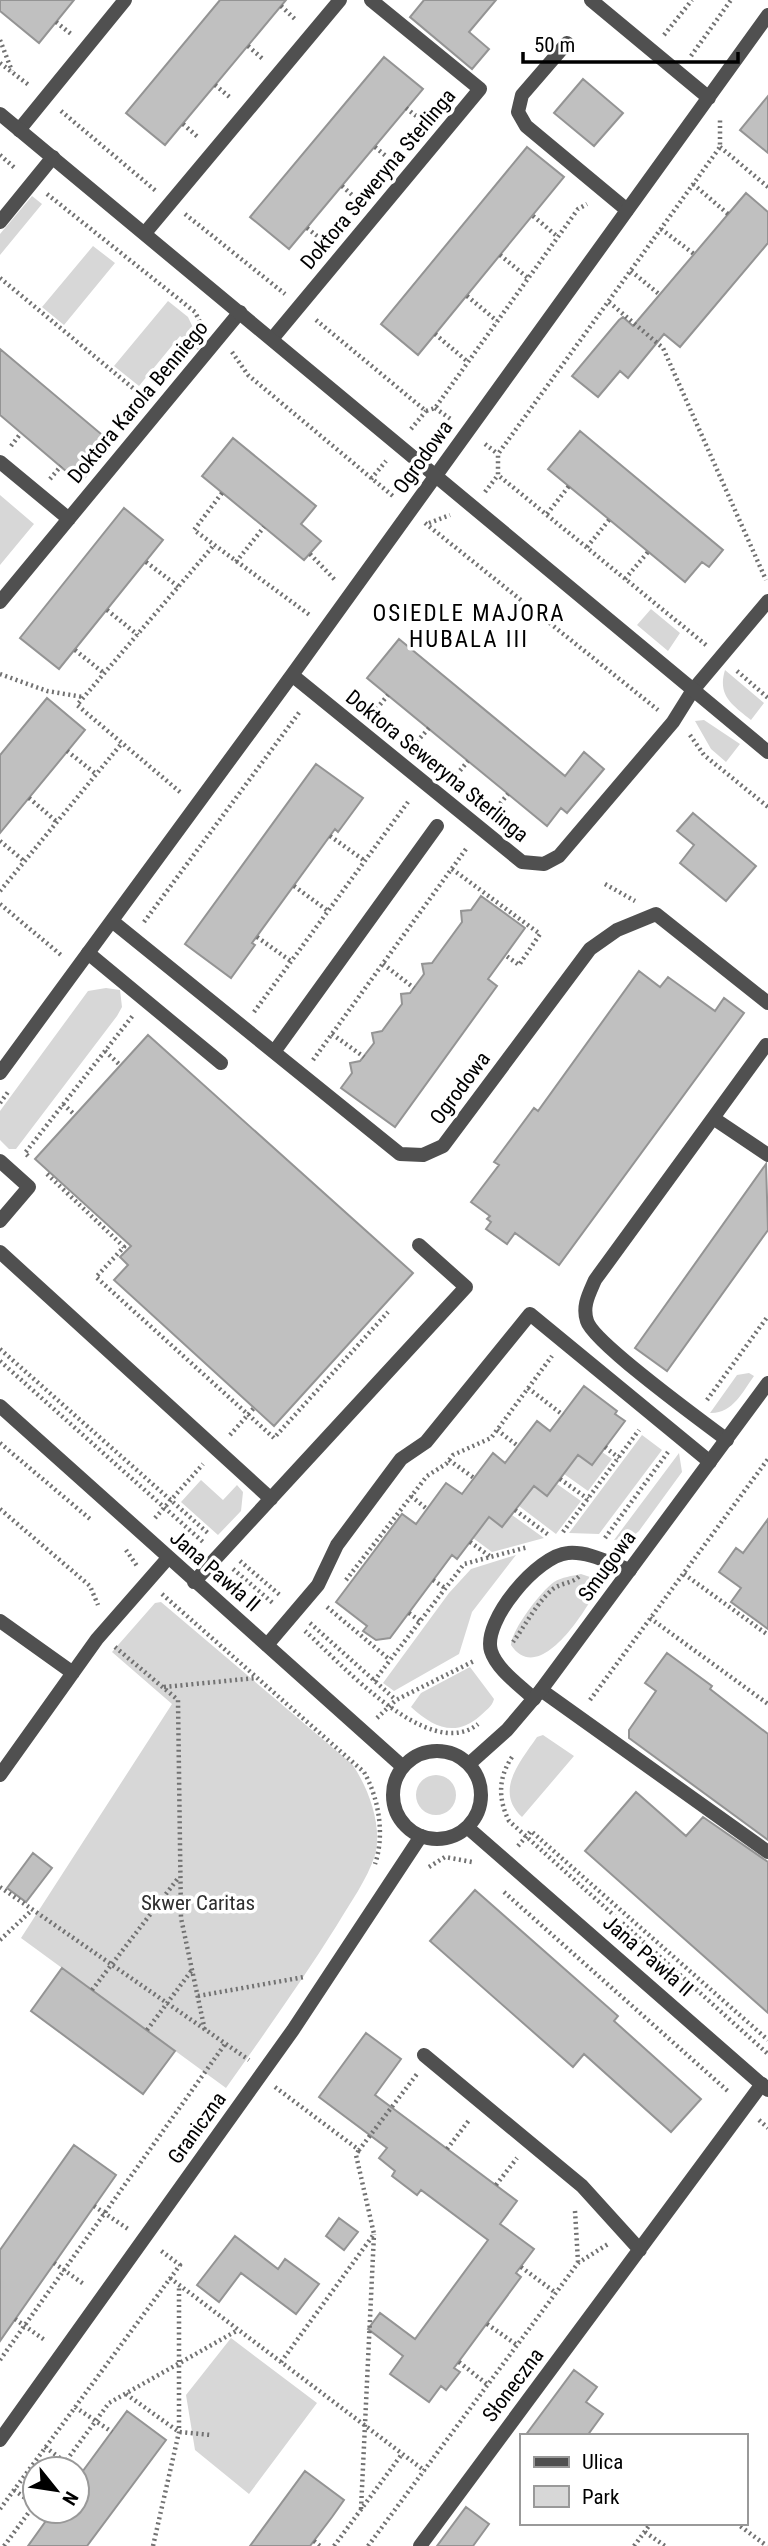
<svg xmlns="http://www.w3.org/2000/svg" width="768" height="2546" viewBox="0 0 768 2546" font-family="'Roboto Condensed',sans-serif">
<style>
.green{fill:#d7d7d7}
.building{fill:#c0c0c0;stroke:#949494;stroke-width:2}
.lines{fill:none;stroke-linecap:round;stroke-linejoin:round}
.path{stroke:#727272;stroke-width:4.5;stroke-dasharray:2 3.5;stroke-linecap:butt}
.service{stroke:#505050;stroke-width:14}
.minor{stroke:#505050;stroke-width:14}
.tertiary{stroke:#505050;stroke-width:14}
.labels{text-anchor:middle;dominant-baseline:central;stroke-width:7;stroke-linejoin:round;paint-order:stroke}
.street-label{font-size:21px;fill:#000;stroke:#fff}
.park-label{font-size:21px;fill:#2e2e2e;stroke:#fff}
.neighbourhood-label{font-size:23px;letter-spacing:2px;fill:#000;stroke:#fff}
</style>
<rect width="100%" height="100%" fill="#fff"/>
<path class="green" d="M32,196L42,204L0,255V234Z
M93,246L115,263L64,325L42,307Z
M168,301L188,317L196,334L204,341L198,350L180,336L139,386L114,366Z
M0,495L34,524L0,565Z
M651,609L680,633L668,651L637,625Z
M725,670L764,703L751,720C733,705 717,696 725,670Z
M704,720L740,744L726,762L711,749L695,721Z
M106,988L120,990L122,1007L117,1016L16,1149H9L0,1140V1111L88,991Z
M749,1373L754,1376C742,1393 732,1414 710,1413L737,1375Z
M642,1435L662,1450L599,1534L569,1533Z
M602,1452L612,1459L588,1491L564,1474L578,1455L592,1465Z
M679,1453L682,1472L639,1531L632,1537L614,1540Z
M201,1480L223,1500L237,1485L243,1492L241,1511L218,1535L181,1502Z
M557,1484L581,1501L556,1534L519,1506L534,1486L547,1496Z
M512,1515L544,1538L492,1552L473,1538L489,1517L502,1527Z
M516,1555L472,1612L459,1654L394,1691L383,1683L449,1593L471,1569Z
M581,1574L593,1578L598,1587C586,1611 539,1687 511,1645C512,1629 541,1591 554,1582C562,1577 572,1576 581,1574Z
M161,1602L352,1764C368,1787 383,1826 375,1855C367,1880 350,1903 337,1925C302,1981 264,2034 226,2088L21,1938L172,1704L112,1652L155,1603Z
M470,1667L494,1699C492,1707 486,1710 480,1716C455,1738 433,1727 411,1707L421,1693Z
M543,1735L574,1756L522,1817C494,1791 520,1762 537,1737Z
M416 1795a20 20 0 1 1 40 0a20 20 0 1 1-40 0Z
M231,2338L317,2403L249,2494L195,2450L186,2395Z"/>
<path class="building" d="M0,0H74L39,43L0,11Z
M220,0H286L165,145L126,113Z
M424,0H496L469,32L489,49L472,69L410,17Z
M384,57L423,89L289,249L250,217Z
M583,79L623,113L594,146L554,113Z
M768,96V153L740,130Z
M527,147L564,177L418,355L381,324Z
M746,193L768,212V243L680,347L664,334L628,378L620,371L598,397L572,376L619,320L623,317L633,326Z
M0,349L113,444L80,483L0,415Z
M580,431L723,550L709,567L702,562L685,582L548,469Z
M233,438L316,506L301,524L321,541L304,560L202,476Z
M124,508L163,540L59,669L20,638Z
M399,639L565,776L584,752L604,769L567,813L561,808L547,826L367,678Z
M47,698L85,730L0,833V755Z
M316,764L363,798L338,832L335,829L252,943L255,945L231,978L185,944Z
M693,813L756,866L726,901L680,863L694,845L677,831Z
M481,896L525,928L488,979L497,986L395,1127L341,1088L352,1073L350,1063L360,1061L374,1043L372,1033L382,1031L402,1004L401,994L410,993L424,974L422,964L432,963L462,922L461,911L471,910Z
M639,971L660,987L668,977L715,1011L724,998L744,1013L559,1265L515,1233L507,1244L486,1229L491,1222L487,1219L490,1216L471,1202L499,1165L494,1162L534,1108L538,1111Z
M148,1035L413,1273L274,1426L114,1280L128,1265L120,1257L131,1246L35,1159Z
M766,1164L768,1230L667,1371L635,1348Z
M584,1386L617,1411L615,1414L625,1421L592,1465L578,1455L547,1496L534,1486L502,1527L489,1517L457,1559L452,1555L390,1638L376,1640L363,1631L367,1626L336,1602L402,1514L416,1524L446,1483L462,1494L493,1453L505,1463L537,1421L550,1431Z
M768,1519V1629L731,1602L741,1588L719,1572L736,1548L743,1553Z
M667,1653L712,1686L710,1689L768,1734V1840L629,1738V1730L656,1691L645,1683Z
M636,1792L686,1836L703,1817L768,1862V2013L585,1851Z
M33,1853L52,1868L26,1902L7,1888Z
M475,1890L618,2016L614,2021L701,2099L671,2132L584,2054L573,2067L430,1941Z
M62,1968L175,2051L143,2094L31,2011Z
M366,2033L401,2059L375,2095L517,2201L500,2224L534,2249L516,2273L521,2277L454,2368L460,2372L446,2390L441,2386L429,2402L390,2374L403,2356L368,2329L380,2313L415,2339L488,2240L421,2190L417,2195L392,2176L395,2171L379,2158L387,2148L319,2097Z
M74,2145L116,2175L0,2341V2250Z
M339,2218L358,2232L344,2250L326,2236Z
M235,2236L278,2269L285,2259L319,2284L296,2314L241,2273L219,2302L197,2285Z
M574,2370L597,2387L586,2402L603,2414L587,2436H525Z
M127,2411L166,2440L87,2546H28L53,2511H77V2479Z
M305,2471L344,2500L332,2517L310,2546H250Z
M466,2507L489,2524L473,2546H437Z"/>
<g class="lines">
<path class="path" d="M281,6L297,21
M56,22L71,34
M664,35L692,0
M0,40L12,71
M248,46L264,60
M691,56L731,0
M0,63L30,86
M215,85L232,99
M406,108L425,123
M61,111L156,191
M183,124L199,138
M375,147L393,162
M720,147L768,187
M0,155L16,169
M693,184L728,214
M342,186L360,202
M47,194L195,312L202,326
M185,214L285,294
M533,216L558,237
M307,228L326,243
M661,229L694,254
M500,255L528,278
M631,271L660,295
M0,278L145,398
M467,296L497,321
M609,302L663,348L766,580
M316,320L426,411L435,408L578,209L587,204
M435,334L468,362
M232,352L248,375L394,497
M435,408L452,420
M411,429L426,411
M485,444L498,454
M11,446L21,433
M50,479L61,466
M371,479L386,461
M485,492L498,475
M222,493L194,530L311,616
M547,514L569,486
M425,523L658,710
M429,523L450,515
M587,547L609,520
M310,554L336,581
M146,562L179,587
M236,562L264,527
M625,579L648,552
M107,610L138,635
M706,645L498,475V454L720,147V120
M75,650L105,674
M737,671L768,698
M0,674L47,691L83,697
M373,713L388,695
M690,735L704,755L768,807
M413,746L429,728
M67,751L96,774
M453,779L468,761
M180,792L77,705L214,545
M29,798L57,822
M493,812L508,794
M330,836L365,861
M0,841L24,861
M452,869L540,934L519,965L505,955
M605,884L635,901
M294,886L328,911
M0,891L122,743
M0,904L61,955
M144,922L301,710
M257,937L292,962
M383,964L414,988
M254,1012L408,802
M332,1034L364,1057
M105,1051L120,1065
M313,1060L466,849
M0,1103L8,1092
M63,1104L75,1115
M28,1156L25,1153L134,1014
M47,1174L124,1247L96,1277L274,1438L388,1312
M0,1349L209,1534
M0,1361L203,1542
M528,1388L563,1415
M707,1400L768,1316
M497,1430L518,1446
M230,1435L254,1408
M0,1443L90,1519
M605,1447L619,1458
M449,1460L474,1478
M560,1479L588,1499
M411,1496L427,1509
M0,1509L90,1586L98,1605
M515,1510L550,1536
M155,1518L203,1464
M563,1532L639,1430
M605,1538L668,1452
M470,1542L491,1557
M126,1550L137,1566
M240,1561L281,1596
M233,1569L274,1604
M684,1574L768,1635
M346,1580L427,1476L446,1464L453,1455L491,1438L552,1356
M433,1580L445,1588
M162,1594L364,1772C379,1799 385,1835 375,1864
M327,1607L390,1660
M409,1613L420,1621
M650,1618L768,1704
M310,1623L396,1700
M305,1631C339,1661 429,1764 478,1724
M513,1642C525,1626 537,1602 553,1589C562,1582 574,1584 581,1574
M115,1647L178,1700L181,1918L205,2031
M374,1681L464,1564L528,1547
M164,1687L256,1678
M590,1700L768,1459
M377,1718L396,1700L474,1661
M512,1757C498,1778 498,1799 509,1821L768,2054
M518,1846L531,1831L768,2040
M429,1867L445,1857L472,1862
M0,1887L249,2060
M504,1892L730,2093
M0,1940L32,1910
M92,1990L179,1877
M198,1996L304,1977
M147,2030L192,1970
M275,2087L359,2150L417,2074
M759,2120L768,2128
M447,2149L470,2119
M496,2185L517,2158
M94,2206L128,2229
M575,2211L578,2262
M54,2263L85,2285
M521,2267L556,2293
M170,2278L425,2471
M15,2319L46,2341
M487,2324L517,2345
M0,2360L225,2044
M281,2362L374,2234L356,2155L359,2150
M459,2362L488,2385
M126,2394L179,2432L211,2435
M75,2407L112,2432
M45,2447L75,2469
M60,2469L109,2403L238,2330
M14,2490L35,2505
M0,2509L180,2265L160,2250
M361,2509L374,2234
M44,2511L50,2515
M736,2523L767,2546
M645,2532L665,2546
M314,2541L320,2546
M4,2546L35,2504
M153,2546L179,2432V2285
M334,2546L402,2454
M368,2546L578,2263L608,2244
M634,2546L651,2523"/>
<path class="service" d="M567,43L522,95L518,112L526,126L627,210
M88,953L221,1063
M713,1118L766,1045
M0,1161L29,1187L0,1221
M0,1252L271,1499
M727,1440C703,1422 593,1342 587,1321C582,1306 589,1294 595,1280L713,1118L768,1155
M194,1582L466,1287L419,1245
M0,1621L73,1673
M267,1645L318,1585L337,1545L401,1459L426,1442L530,1314L710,1462
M541,1690L768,1852
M534,1699C521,1686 497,1670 491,1651C482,1621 538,1555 568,1553C588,1551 612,1564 630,1570
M0,1775L97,1639L168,1558"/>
<path class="minor" d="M591,0L709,98
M19,130L125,0
M0,222L53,157
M145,233L340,0
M272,339L480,89L371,0
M0,462L69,519
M0,602L240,312
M292,675L522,862L544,864L559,856L673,722L693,690L768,601
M112,921L400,1154L423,1155L443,1146L590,949L617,930L656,914L768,1003
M274,1052L437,826
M0,1073L292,675L768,15
M469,1764L507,1730L541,1690L768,1383
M424,2055L582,2186L640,2250
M0,2440L293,2030L421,1836
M420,2546L762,2084"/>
<path class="tertiary" d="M0,114L768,752
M0,1406L403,1767
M393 1795a44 44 0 1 1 88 0a44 44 0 1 1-88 0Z
M467,1827L768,2090"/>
</g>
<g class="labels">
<g class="street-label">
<text transform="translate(378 179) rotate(-50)">Doktora Seweryna Sterlinga</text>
<text transform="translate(138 402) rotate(-50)">Doktora Karola Benniego</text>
<text transform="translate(423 457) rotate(-54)">Ogrodowa</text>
<text transform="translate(437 766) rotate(39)">Doktora Seweryna Sterlinga</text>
<text transform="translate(460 1088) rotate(-53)">Ogrodowa</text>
<text transform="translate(607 1566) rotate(-54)">Smugowa</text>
<text transform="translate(215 1571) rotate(41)">Jana Pawła II</text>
<text transform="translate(648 1956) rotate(41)">Jana Pawła II</text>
<text transform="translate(197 2128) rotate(-54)">Graniczna</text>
<text transform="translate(513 2385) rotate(-53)">Słoneczna</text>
</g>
<g class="park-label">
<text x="198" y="1903">Skwer Caritas</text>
</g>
<g class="neighbourhood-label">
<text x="469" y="613">OSIEDLE MAJORA<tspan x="469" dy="26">HUBALA III</tspan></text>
</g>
</g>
<rect x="520" y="2434" width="228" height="91" fill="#ffffff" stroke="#999999" stroke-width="2"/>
<rect x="534" y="2457" width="35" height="10" fill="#505050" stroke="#999999" stroke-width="2"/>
<text x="582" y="2469" font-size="21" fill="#000000">Ulica</text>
<rect x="534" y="2486" width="35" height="21" fill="#d7d7d7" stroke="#999999" stroke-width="2"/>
<text x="582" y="2504" font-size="21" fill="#000000">Park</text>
<g transform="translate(56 2490) rotate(120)"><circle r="33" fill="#ffffff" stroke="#999999" stroke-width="2"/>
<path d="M0-5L12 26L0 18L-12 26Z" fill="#000000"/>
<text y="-10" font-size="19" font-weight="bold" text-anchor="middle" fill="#000000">N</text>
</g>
<path d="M523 52v10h215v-10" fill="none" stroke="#000000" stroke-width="3.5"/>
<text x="534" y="52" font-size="21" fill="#000000" stroke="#ffffff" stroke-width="5" paint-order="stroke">50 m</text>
</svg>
